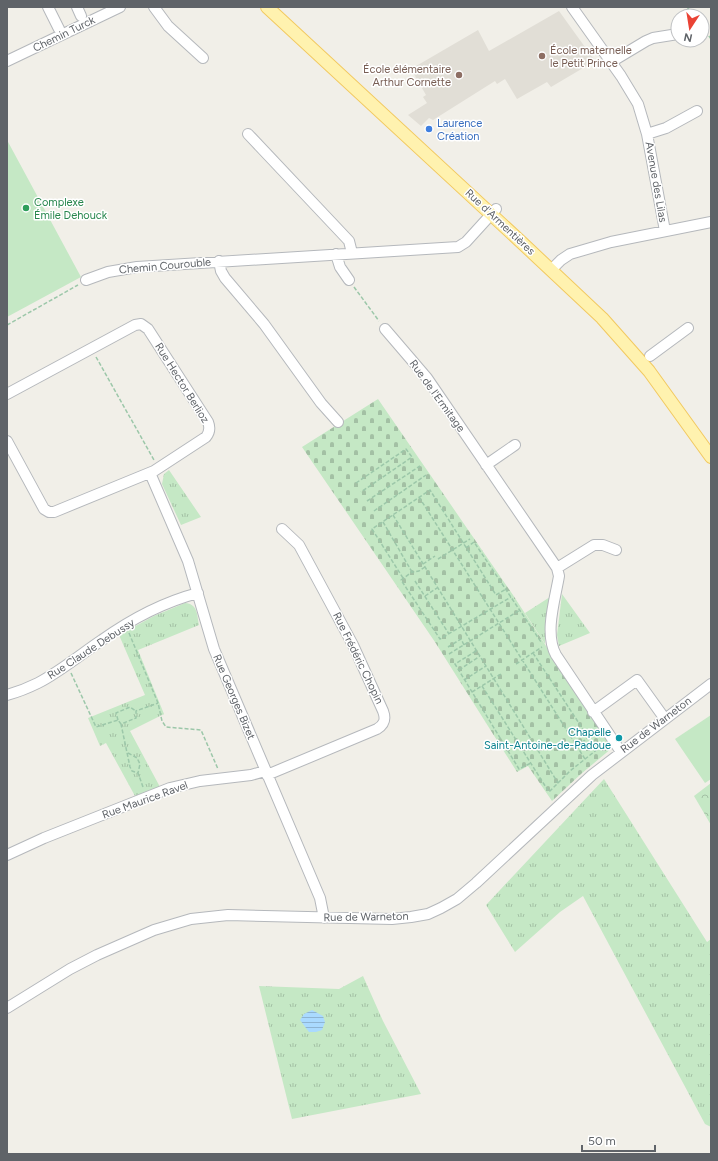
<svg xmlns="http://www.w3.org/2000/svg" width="718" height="1161" viewBox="0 0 718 1161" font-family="Figtree,sans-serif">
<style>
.education{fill:#e1ded6}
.grass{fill:url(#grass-tufts)}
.forest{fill:url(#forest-crowns)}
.cemetery{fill:url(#cemetery-stones)}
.pitch{fill:#c5e8c5}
.water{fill:url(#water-rules)}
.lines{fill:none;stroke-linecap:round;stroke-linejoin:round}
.minor-casing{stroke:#b5b8bc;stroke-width:12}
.major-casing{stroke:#f2c960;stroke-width:14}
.path{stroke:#9cc7a9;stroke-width:1.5;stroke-dasharray:4 2;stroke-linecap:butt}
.minor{stroke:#fff;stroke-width:10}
.major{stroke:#fff2af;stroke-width:12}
.education-dot{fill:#8d6e63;stroke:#fff;stroke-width:1.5}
.shop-dot{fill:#3f7fe0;stroke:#fff;stroke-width:1.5}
.leisure-dot{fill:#2e9e5b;stroke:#fff;stroke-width:1.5}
.culture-dot{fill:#0f9aa8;stroke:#fff;stroke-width:1.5}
.labels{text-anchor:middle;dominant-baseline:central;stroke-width:3;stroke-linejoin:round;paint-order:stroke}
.street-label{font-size:11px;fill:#5f6368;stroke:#fff}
.education-label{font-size:11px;fill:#785e54;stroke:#fff;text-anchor:start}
.shop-label{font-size:11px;fill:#366cbe;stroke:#fff;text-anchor:start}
.leisure-label{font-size:11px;fill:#27864d;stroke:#fff;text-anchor:start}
.culture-label{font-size:11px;fill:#0d838f;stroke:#fff;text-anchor:end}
</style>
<defs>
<pattern id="grass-tufts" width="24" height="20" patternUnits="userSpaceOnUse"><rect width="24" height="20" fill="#c5e8c5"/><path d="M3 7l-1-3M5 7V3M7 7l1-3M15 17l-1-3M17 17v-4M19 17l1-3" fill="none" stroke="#a3c0a4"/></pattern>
<pattern id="forest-crowns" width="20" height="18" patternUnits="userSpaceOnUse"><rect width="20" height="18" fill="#c5e8c5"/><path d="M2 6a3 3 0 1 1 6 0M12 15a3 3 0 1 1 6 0" fill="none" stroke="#a3c0a4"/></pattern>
<pattern id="cemetery-stones" width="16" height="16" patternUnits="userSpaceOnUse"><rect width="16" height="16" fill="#c5e8c5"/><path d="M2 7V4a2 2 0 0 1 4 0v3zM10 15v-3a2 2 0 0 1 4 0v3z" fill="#a3c0a4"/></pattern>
<pattern id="water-rules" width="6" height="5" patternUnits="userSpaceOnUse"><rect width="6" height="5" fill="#aadaff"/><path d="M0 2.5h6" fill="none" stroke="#8eb4d2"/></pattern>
</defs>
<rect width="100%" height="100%" fill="#f1efe8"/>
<path class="education" d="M559,11L595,61L551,87L547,82L517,99L505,79L497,84L495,81L433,120L429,118L421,126L408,115L427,103L423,97L426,95L411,69L478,30L489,51Z"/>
<path class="grass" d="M169,470L201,517L181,525L162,484L164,474Z
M562,594L590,633L559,646L557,635Z
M550,597L545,629V644L525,613Z
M185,603C198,604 197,615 199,625L138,650L164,714L130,731L160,787L135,796L106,743L100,746L88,718L145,695L119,635L154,616Z
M604,779L707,942L711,939V1127L705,1124L583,896L560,912L515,952L486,905Z
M363,976L383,1021L421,1094L292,1119L259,986L339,989Z"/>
<path class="forest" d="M711,783V825L694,796Z"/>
<path class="cemetery" d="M378,399L513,595L612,748L581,774L552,801L528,766L517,772L435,642L302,447Z"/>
<path class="pitch" d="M7,140L81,277L7,317Z
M711,715V779L705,783L675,739Z"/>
<path class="water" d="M312,1010L323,1016L325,1022L322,1030L316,1032H309L300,1020L304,1014Z"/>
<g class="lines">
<defs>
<path id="minor" d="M48,7L59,29
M77,7L81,16
M154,7L168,26L203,58
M572,7L621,76L638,104L647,134L665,231
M7,61L120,7
M611,62L646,41L653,38L678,34
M248,134L349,241L352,253
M647,134L666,128L697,111
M336,254L340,267L349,280
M219,261L221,271L225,278L264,324L321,403L338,422
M551,270L561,260L570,254L611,242L711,222
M86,280L108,272L137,267L458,247L466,242L496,209
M385,329L427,378L557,568L559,576C555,600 544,633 556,655L621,752
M650,356L688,328
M7,394L135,325L141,324L148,329L208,422C210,427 210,432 206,437L154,471L54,512H49L44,509L7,441
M486,465L515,445
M150,473L188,561L214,649L320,898L324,918
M557,568L594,545H603L616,550
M7,695C18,692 28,688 38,683C61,671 81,654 102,640C130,620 164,602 198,593
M593,712L637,680L665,719
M267,775L377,729C385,724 386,719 383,711L353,645L299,545L282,529
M7,855L44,838L170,788L200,781L251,775L265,771
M7,1008L70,969L97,955L154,930L191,919L228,915L392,919L411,917L428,914L441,908L457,899L476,883L592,775L711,684"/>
<path id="major" d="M267,7L520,241L602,318L649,371L711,457"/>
</defs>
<use href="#minor" class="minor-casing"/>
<use href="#major" class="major-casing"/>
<path class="path" d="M687,7L694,16
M702,26L711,39
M354,287L379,321
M7,325L78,285
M96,357L154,460
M356,483L406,449L412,457L361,492
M419,497L585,759
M367,501L420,466
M374,511L426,475
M393,515L558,783
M383,522L412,572
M466,548L474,542L541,642
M438,559L470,539
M423,564L435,556
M425,567L419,571L412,572L401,580L440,639L511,597
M403,578L372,529L430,490L496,595L506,589
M415,581L449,634
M425,596L437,588
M129,633L158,703L162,721L166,727L201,730L218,769
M448,647L461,639L464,645
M476,651L455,664L519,769L531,763
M533,653L588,737
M449,654L520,610
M516,664L542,647
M459,670L480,656
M71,673L96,727L118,720L121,724
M464,680L486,666
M482,686L549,792L570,771L604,744
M472,692L501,674
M118,720L116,713L130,707L136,711
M577,746L596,732
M128,753L137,758L140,764L138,773
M143,787L138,773L132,771L130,767L121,724L136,718V711L158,703"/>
<use href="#minor" class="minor"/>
<use href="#major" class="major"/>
</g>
<g class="education-dot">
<circle cx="542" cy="56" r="4"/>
<circle cx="459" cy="75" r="4"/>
</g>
<circle class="shop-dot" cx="429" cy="129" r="4"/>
<circle class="leisure-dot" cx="26" cy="208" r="4"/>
<circle class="culture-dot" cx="619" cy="738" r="4"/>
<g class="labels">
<g class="street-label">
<text transform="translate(64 34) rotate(-26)">Chemin Turck</text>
<text transform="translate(656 182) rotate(80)">Avenue des Lilas</text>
<text transform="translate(500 222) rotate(43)">Rue d'Armentières</text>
<text transform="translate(165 266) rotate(-5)">Chemin Courouble</text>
<text transform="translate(182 383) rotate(58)">Rue Hector Berlioz</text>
<text transform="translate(437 396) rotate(54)">Rue de l'Ermitage</text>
<text transform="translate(91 649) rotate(-33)">Rue Claude Debussy</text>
<text transform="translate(358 658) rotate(64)">Rue Frédéric Chopin</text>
<text transform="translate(234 697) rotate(67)">Rue Georges Bizet</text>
<text transform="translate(656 725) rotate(-37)">Rue de Warneton</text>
<text transform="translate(145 800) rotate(-20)">Rue Maurice Ravel</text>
<text transform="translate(366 917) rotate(-1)">Rue de Warneton</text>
</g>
<g class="education-label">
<text x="550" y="50">École maternelle<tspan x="550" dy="13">le Petit Prince</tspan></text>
<text x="451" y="69" text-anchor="end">École élémentaire<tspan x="451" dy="13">Arthur Cornette</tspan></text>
</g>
<g class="shop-label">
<text x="437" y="123">Laurence<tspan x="437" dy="13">Création</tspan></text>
</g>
<g class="leisure-label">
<text x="34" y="202">Complexe<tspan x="34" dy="13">Émile Dehouck</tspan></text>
</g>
<g class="culture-label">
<text x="611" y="732">Chapelle<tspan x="611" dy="13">Saint-Antoine-de-Padoue</tspan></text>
</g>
</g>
<rect width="718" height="1161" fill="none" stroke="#5f6368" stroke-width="16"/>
<g transform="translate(690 28) rotate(192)"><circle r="19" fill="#ffffff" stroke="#bfc1c3"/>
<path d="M0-3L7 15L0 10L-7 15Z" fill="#ea4335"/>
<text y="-6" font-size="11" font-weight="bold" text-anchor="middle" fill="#5f6368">N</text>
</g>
<path d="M582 1145v6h73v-6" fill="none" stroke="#5f6368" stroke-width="2"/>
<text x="588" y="1145" font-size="12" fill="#5f6368" stroke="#ffffff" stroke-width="3" paint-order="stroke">50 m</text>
</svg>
